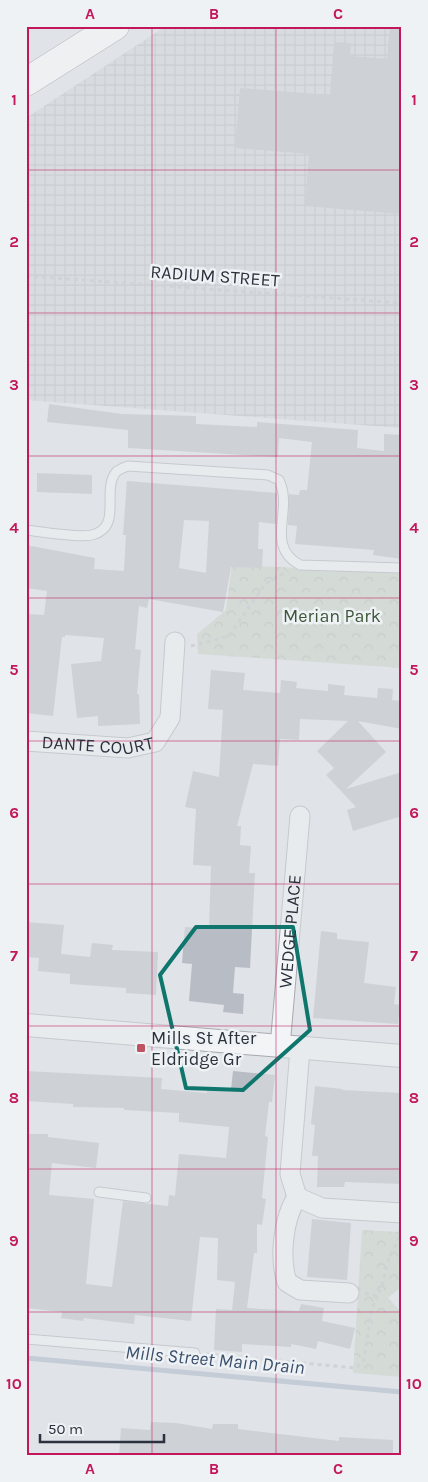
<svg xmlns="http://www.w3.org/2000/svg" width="428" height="1482" viewBox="0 0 428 1482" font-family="Karla,sans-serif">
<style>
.industrial{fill:url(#industrial-grid)}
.forest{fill:url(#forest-crowns)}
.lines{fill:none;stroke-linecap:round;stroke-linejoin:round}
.stream{stroke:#9fb0c4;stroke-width:5}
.building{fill:#b8bcc4;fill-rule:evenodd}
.service-casing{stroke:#a6aab1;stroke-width:11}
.minor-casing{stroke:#a6aab1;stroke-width:21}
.tertiary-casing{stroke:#a6aab1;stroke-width:24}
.motorway-casing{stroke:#89909c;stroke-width:29}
.path{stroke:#babdc2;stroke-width:3;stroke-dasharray:4 4;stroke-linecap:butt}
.service{stroke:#f2f4f6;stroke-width:9}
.minor{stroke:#f2f4f6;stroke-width:19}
.tertiary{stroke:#f2f4f6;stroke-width:22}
.motorway{stroke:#fff;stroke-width:28}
.marked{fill:none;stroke:#0f766e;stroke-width:4;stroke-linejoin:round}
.grid{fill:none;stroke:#c2185b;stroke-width:1;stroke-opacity:0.55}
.poi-dot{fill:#bf5361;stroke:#eff2f5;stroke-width:2}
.labels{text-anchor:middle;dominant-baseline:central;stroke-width:5;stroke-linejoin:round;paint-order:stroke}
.street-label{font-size:18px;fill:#2b313d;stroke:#eff2f5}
.park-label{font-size:18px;fill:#3e5739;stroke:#eff2f5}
.poi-label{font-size:18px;fill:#2b313d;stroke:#eff2f5;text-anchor:start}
.water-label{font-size:19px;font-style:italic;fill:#394f6c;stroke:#eff2f5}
.neatline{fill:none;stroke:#c2185b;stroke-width:2}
.grid-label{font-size:16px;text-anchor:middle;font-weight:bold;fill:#c2185b}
</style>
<defs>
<pattern id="industrial-grid" width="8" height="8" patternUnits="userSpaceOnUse" patternTransform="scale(1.25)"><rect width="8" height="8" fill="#ced2d9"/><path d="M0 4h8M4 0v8" fill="none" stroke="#b1b5bb"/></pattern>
<pattern id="forest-crowns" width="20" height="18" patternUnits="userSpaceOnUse" patternTransform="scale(1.25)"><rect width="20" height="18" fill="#c5d0c2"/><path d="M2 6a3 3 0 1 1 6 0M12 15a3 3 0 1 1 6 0" fill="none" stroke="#a9b3a8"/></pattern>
</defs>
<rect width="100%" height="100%" fill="#e0e3e7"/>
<path class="industrial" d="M166,26H402V428L26,400V118Z"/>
<path class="forest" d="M232,565L402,572V668L198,654L197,634L226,610Z
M362,1230L402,1232V1286L388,1298L402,1313V1377L353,1373Z"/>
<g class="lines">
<path class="stream" d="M26,1358L402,1392"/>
</g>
<path class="building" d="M390,26H402V214L305,206L309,154L235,148L240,88L330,95L334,42L351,43L350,56L387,59Z
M49,404L122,414L196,416V424L257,427V422L358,430L357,448L384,451V434L402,435V559L373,555L374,550L295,544L297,526L288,525L289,494L299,495L300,490H307L312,442L279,438L278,457L128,448V430L47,422Z
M37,473L92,475V494L37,492Z
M127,481L277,493L276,524L259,522L258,549H263L262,568L231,567L223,612L149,599L147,608L139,606L135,649L141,650L137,694H139L140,724L98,726V716L77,718L71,664L101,661L104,638L65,635V637H62L53,716L26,713V614L44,615L47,591L26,588V545L95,558L94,569L124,571L126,535H123ZM184,520L209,521L206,573L179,568Z
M211,670L245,673L243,690L280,693L281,680L297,682L296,688L328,691V684L345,686L344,695L377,698L378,688L393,689L392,700L402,701V729L358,721L386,752L346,789L402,772V816L353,831L347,810L356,807L326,775L334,768L317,751L348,721L300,719L299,740L280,739L278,766L253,764L237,826H241L240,845L251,846L249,873H255L250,968L235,967L233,993L244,994L243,1014L223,1012L224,1005L189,1001L192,964L182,963L185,927L209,929L211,866L193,865L196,809L185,807L193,771L219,777L223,710L208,709Z
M26,922L64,925L61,954L90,957L92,943L113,945L112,950L158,952L156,995L126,993V988L70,984V974L38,971L39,958L26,957Z
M321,931L337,933V939L369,942L364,983L396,987L394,1004L400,1005L398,1024L313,1018Z
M26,1071L162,1078L161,1089L207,1093V1088L231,1090L233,1071L275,1075L272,1102H269L265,1136L268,1137L262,1198L266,1199L262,1225L257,1224V1253H254L247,1308L299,1311L301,1304L324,1308L322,1321L355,1328L350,1349L318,1341L316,1349L291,1344V1347L242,1344V1352L214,1350L216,1309L232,1310L235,1282L217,1280L218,1238L200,1237L191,1321L135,1315L134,1324L84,1318L83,1321L61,1318L62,1312L26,1308V1134H48V1137L99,1143L96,1168L52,1163L49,1195L94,1199L86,1284L112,1287L123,1201L168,1206L169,1195L175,1196L179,1154L226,1158L229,1129V1127L179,1122V1113L124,1110V1108L73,1107V1104L26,1101Z
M315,1086L342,1089V1090L402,1093V1184L345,1182L344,1187H317L318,1156H312L315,1125L311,1124Z
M312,1219L351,1223L347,1280L307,1277Z
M151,1422L176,1423L212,1429L213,1424H238V1429L339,1441V1437L393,1440V1456H119L121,1428L150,1430Z"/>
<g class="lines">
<defs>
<path id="service" d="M26,530C42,532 79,538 92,535C124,527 100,489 117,471C120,469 125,467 128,466L268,475L279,480C294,511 264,545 300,565L402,568
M99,1192L146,1198
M26,1339L195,1353"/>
<g id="minor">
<path id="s1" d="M26,741L128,748L155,742L170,718L175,642"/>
<path id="s2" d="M280,1047L300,816"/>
<path d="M300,1049L290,1174L297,1197L322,1208L402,1213"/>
<path d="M297,1197C283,1219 279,1258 287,1282L300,1290L349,1293"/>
</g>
<path id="tertiary" d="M26,1025L402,1056"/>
<path id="motorway" d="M26,82L115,26"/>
</defs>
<use href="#service" class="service-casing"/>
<use href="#minor" class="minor-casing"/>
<use href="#tertiary" class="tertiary-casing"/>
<use href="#motorway" class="motorway-casing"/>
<path class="path" d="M26,276L402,303
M191,646L229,636L265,584L288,571
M365,1293L377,1296C384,1284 385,1271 389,1258C394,1247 400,1241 400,1229
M206,1354L356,1368L364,1360L371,1313L377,1296"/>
<use href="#service" class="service"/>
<use href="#minor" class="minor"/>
<use href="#tertiary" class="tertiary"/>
<use href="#motorway" class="motorway"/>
</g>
<path d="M0 0H428V1482H0ZM196,927H293L310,1030L243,1090L186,1088L160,975Z" fill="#e0e3e7" fill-opacity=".55" fill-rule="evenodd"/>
<path class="marked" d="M196,927H293L310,1030L243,1090L186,1088L160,975Z"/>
<path class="grid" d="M152,26V1456M276,26V1456M26,170H402M26,313H402M26,456H402M26,598H402M26,741H402M26,884H402M26,1026H402M26,1169H402M26,1312H402"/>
<rect class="poi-dot" x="136" y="1043" width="10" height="10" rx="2.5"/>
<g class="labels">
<g class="street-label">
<text transform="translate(215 276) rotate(4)">RADIUM STREET</text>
<text stroke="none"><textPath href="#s1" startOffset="72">DANTE COURT</textPath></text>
<text stroke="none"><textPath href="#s2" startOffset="116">WEDGE PLACE</textPath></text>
</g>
<g class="park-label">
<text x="332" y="616">Merian Park</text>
</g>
<g class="poi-label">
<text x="151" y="1038">Mills St After<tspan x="151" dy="21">Eldridge Gr</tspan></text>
</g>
<g class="water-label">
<text transform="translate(215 1360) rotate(5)">Mills Street Main Drain</text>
</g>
</g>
<rect width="428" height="1482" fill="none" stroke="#eff2f5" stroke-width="55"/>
<path d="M40 1434v8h124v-8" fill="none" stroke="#2b313d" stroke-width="2.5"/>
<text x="48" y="1434" font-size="15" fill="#2b313d" stroke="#eff2f5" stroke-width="4" paint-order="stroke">50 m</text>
<rect x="28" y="28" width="372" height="1426" class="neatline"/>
<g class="grid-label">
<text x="90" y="19">A</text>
<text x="214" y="19">B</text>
<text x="338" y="19">C</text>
<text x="14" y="105">1</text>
<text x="414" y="105">1</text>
<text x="14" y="247">2</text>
<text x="414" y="247">2</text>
<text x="14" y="390">3</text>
<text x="414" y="390">3</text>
<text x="14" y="533">4</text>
<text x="414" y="533">4</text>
<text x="14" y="675">5</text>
<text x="414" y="675">5</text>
<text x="14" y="818">6</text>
<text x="414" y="818">6</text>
<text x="14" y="961">7</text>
<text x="414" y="961">7</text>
<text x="14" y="1103">8</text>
<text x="414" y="1103">8</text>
<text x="14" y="1246">9</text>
<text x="414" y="1246">9</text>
<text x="14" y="1389">10</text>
<text x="414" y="1389">10</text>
<text x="90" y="1474">A</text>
<text x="214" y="1474">B</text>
<text x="338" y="1474">C</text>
</g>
</svg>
